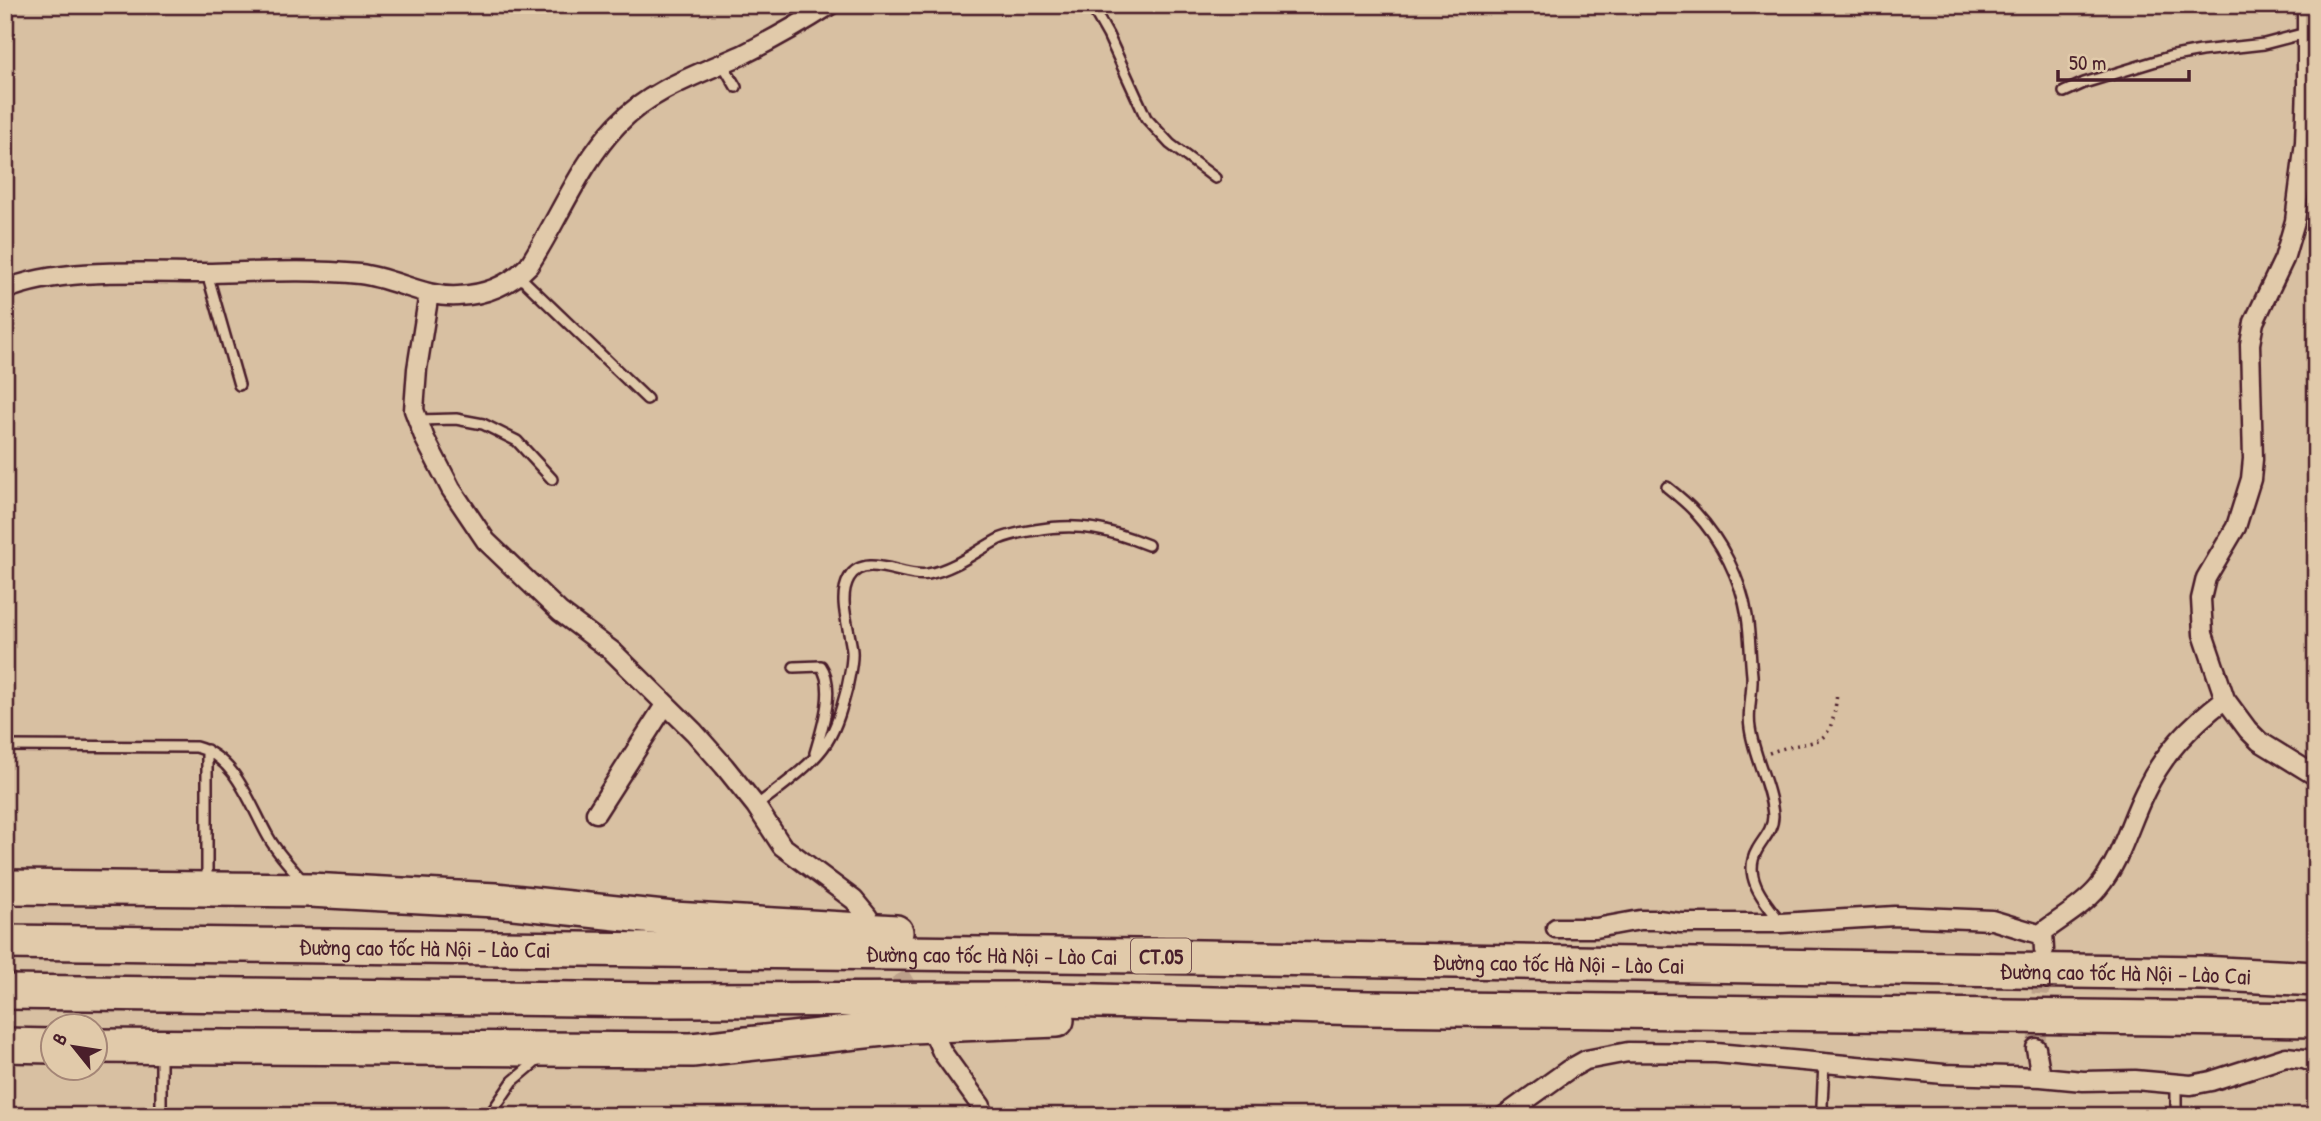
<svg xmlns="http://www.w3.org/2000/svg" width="2321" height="1121" viewBox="0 0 2321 1121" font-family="'Patrick Hand',sans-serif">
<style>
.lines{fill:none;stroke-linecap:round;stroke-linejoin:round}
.minor-tunnel{stroke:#bca08a;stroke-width:18;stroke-dasharray:18 9;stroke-linecap:butt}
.service-casing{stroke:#4a1f2b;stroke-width:14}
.minor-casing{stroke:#4a1f2b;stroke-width:23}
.motorway-casing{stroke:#4a1f2b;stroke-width:38}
.path{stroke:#4a1f2b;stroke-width:3.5;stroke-dasharray:2 5;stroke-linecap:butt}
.service{stroke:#e1caaa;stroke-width:9}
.minor{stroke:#e1caaa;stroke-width:18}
.motorway{stroke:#e1caaa;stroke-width:33}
.labels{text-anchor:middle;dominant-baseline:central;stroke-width:7;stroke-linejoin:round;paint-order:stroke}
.shield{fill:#e1caaa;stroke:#775251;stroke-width:2}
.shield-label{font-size:21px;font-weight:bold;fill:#4a1f2b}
.street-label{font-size:23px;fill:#4a1f2b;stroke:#e1caaa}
</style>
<rect width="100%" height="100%" fill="#d8c0a2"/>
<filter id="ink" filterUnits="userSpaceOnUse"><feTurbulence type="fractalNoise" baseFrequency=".0143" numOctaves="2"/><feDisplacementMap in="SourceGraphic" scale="14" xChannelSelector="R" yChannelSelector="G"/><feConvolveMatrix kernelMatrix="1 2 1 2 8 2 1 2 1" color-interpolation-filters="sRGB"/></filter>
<g filter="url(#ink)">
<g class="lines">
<path class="minor-tunnel" d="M886,950L916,1002
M2036,1048L2043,964"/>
<defs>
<path id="service" d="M1091,5L1108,35L1146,118L1170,144L1215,178
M722,63L736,87
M2064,92L2084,83L2169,57L2201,51L2264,44L2306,33
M207,273L239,385
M519,276L647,399
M417,420L456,419L483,424L517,441L552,479
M1667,487C1677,495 1687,503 1695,512C1721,540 1741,579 1747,616C1750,634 1750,657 1752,675C1753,693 1747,711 1750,728C1754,758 1771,786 1773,816C1773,830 1763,839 1757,850C1742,876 1764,901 1780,921
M794,667L821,666C836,688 822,729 815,753
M5,746L196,747C236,757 250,805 269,838C278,854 291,867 303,881
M207,750V884
M756,806C777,790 813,765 827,742C837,726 842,707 847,688C849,676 853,663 852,651C850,629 837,599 849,578C865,551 905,579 928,574C955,569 976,551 999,539C1011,534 1022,532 1035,530C1078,522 1108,529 1148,545
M2176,1083V1106L2178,1116
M161,1116V1051
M489,1116L513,1081L538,1060
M1824,1116L1822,1105L1824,1063"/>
<path id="minor" d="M2307,5V86L2305,142L2295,221L2284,259L2254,322L2250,344L2253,459L2251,479L2236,527L2206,578L2201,599L2203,634L2225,699L2248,730L2259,741L2316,776
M5,290C59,267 147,273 206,273C257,272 309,269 360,274C394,278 424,298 458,296C486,295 511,284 529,265C559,219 579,165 617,125C650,90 699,74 742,55C772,40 802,23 830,5
M429,293L417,369L414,410L425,439L451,489L486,541L560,612L612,651L694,732L724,766L756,806L782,846L854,900L868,917
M596,813L665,705
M1556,928H1596L1640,920H1658L1681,923H1781L1895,916L1992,920L2042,935
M2044,950L2043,932C2061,918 2083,906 2098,888C2121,860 2129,824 2145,792C2164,752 2191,725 2225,699
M935,1036L942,1052L981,1106L983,1116
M2036,1048L2041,1077
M1504,1116L1568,1070L1586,1060L1628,1052L1716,1053L1944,1074L2041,1077L2083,1081L2135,1080L2191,1085L2211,1081L2286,1057L2304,1059L2316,1064"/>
<g id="motorway">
<path d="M5,887L310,890L495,900L673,919L896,932"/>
<path id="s1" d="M5,942L1139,956L2201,973L2316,979"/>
<path d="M5,992L658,1000L1023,999L1368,1008L2316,1020"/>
<path d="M5,1045L52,1046"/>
<path d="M94,1046L692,1050L911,1026L1057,1020"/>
</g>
</defs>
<use href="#service" class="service-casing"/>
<use href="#minor" class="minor-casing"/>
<use href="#motorway" class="motorway-casing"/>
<path class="path" d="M1769,753C1816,735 1831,756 1837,693"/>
<use href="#service" class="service"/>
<use href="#minor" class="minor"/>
<use href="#motorway" class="motorway"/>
</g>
</g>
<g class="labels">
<rect class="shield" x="1131" y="938.5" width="60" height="35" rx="5"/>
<g class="shield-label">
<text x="1161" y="956">CT.05</text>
</g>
<g class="street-label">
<text stroke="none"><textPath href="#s1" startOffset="420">Đường cao tốc Hà Nội - Lào Cai</textPath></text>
<text stroke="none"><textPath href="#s1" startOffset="987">Đường cao tốc Hà Nội - Lào Cai</textPath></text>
<text stroke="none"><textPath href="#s1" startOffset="1554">Đường cao tốc Hà Nội - Lào Cai</textPath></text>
<text stroke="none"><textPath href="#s1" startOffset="2121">Đường cao tốc Hà Nội - Lào Cai</textPath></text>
</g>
</g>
<rect width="2321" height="1121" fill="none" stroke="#e1caaa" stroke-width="28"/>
<rect x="14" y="14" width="2293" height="1093" fill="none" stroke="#4a1f2b" stroke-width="2.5" filter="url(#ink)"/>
<g transform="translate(74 1047) rotate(300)"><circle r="33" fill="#e1caaa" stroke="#a58677" stroke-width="2"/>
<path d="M0-5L12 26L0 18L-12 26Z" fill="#4a1f2b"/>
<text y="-10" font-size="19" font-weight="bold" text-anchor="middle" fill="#4a1f2b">B</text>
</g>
<path d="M2058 70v10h131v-10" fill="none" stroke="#4a1f2b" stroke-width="3.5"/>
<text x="2069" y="70" font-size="21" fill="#4a1f2b" stroke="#e1caaa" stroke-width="5" paint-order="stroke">50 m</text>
</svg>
